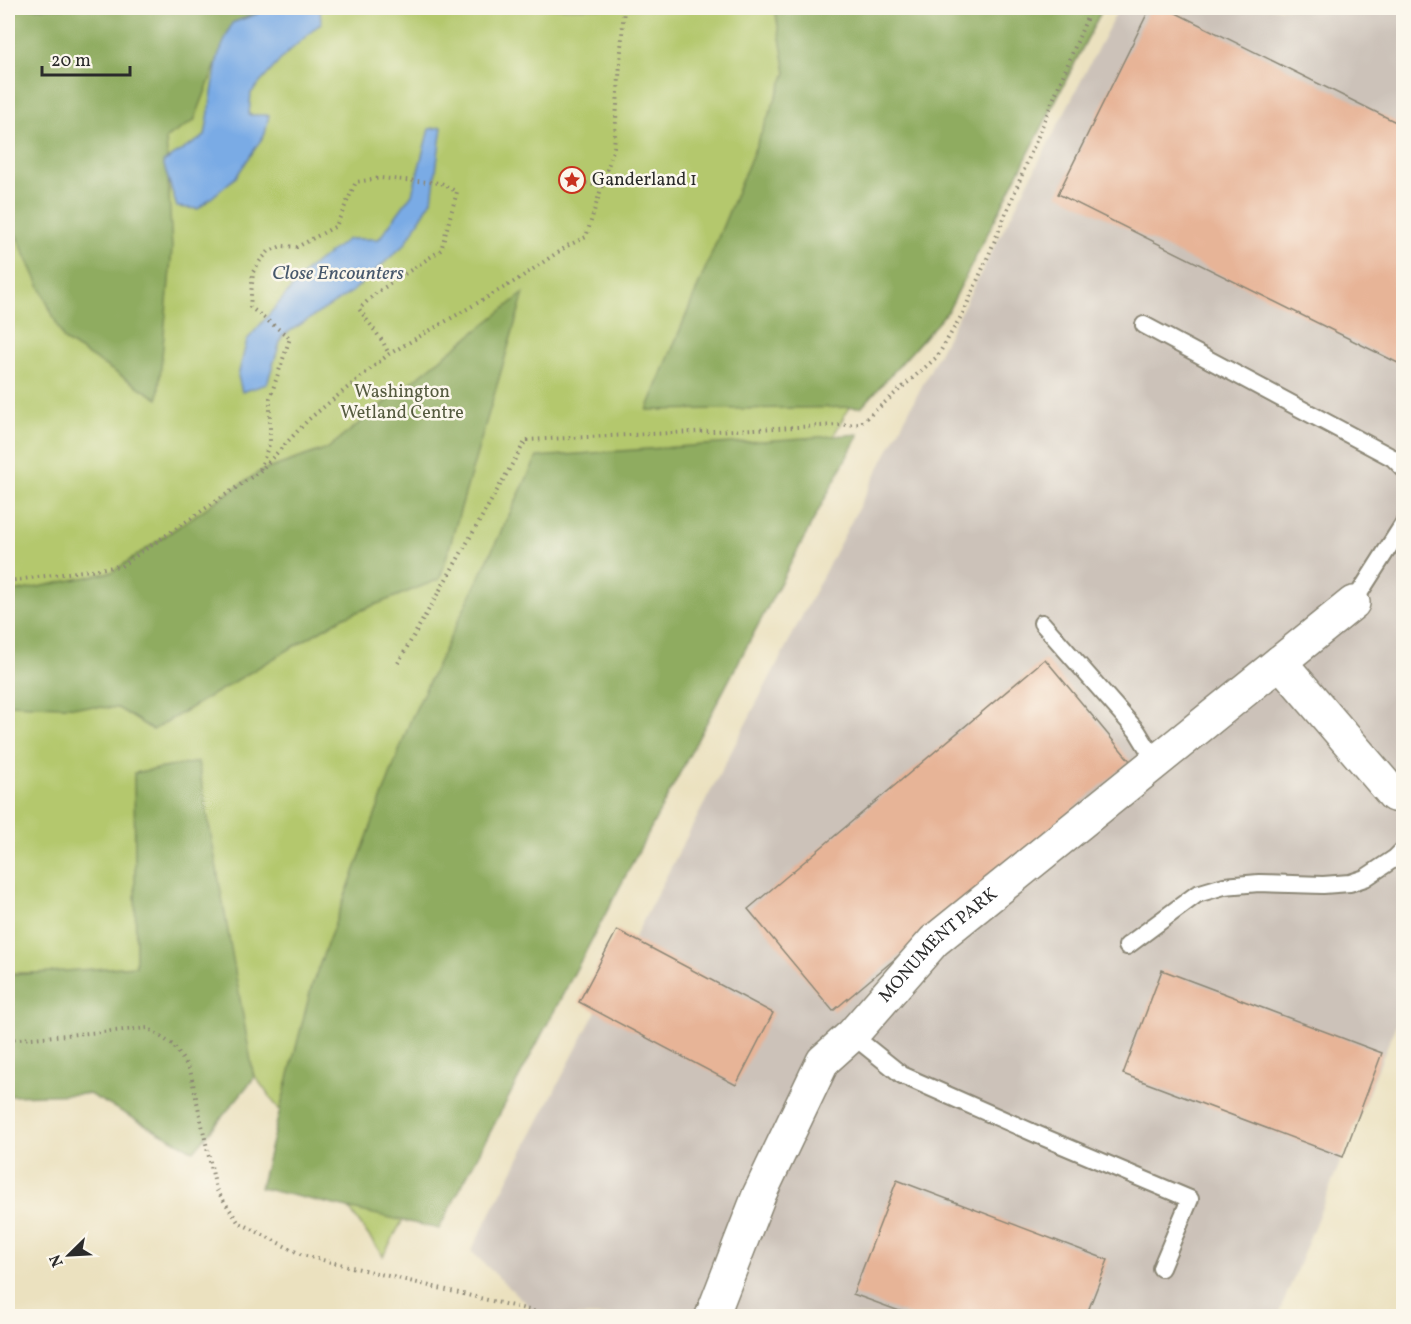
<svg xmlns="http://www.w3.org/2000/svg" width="1411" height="1324" viewBox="0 0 1411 1324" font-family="Vollkorn,serif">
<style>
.industrial{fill:#ccc2b9}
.green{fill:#b4c86d;stroke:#707a4c;stroke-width:1.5}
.forest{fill:#8fac60;stroke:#5d6c46;stroke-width:1.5}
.water{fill:#7aabe5;stroke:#526b88;stroke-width:1.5}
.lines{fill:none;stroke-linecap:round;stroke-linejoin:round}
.stream{stroke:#7aabe5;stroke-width:9}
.building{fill:#e7b497}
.lane-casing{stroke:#8b8675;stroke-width:20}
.street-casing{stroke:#8b8675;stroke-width:36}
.path{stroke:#8b8675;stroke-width:4;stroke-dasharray:1.5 4.5;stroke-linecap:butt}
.lane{stroke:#fff;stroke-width:16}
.street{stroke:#fff;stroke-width:33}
.labels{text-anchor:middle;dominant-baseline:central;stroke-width:5;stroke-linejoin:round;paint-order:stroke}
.poi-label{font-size:18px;fill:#2b2b2b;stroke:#fbf7ec;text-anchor:start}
.park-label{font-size:18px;fill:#545a3f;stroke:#fbf7ec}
.street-label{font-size:18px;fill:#2b2b2b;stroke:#fbf7ec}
.water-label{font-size:20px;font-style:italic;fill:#47586c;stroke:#fbf7ec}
</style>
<rect width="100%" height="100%" fill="#fbf7ec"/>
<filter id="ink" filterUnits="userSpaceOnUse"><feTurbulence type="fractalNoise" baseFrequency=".0167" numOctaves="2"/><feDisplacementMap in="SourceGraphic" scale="12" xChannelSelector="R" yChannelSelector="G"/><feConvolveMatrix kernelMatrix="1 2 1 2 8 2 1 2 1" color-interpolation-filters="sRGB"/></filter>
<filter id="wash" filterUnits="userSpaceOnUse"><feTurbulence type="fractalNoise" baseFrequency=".008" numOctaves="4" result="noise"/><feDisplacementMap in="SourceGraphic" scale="24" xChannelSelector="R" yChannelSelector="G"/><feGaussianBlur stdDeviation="1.35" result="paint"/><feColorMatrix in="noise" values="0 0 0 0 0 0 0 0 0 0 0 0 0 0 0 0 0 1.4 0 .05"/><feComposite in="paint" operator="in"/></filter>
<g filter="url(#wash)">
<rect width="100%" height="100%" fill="#ebe1bf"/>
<path class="industrial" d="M1119,8H1403V1007L1278,1316H539L471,1251Z"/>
<path class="green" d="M8,8H1063L846,413L383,1256L181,972L8,973Z"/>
<path class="forest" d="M8,8H267L262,11L232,23L194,121L166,138L172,249L158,399L64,340L8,217Z
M775,8H1103L948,311L862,407L647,410L786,73Z
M524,293L440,579L342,618L153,730L118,708L8,704V593L112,572L259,472L328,448Z
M859,434L439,1229L260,1188L312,985L411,719L537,457Z
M198,762L254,1078L194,1151L89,1094L8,1096V975L136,966L134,773Z"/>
<path class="water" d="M267,8H320L321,23L285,55L251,93L249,115H269L265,134L236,177L198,209L177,207L163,162L205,136L218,56L232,23L262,12Z
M442,127L432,200L405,244L352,292L282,336L267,384L242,392L238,376L247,340L308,269L348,239H379L412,194L429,129Z"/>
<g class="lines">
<path class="stream" d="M261,8L262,11"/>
</g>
<g id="blocks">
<path class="building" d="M1150,8H1166L1404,126V366L1058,194Z
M1045,659L1130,761L833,1011L748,909Z
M617,930L773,1013L736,1085L579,1002Z
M1162,970L1382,1053L1343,1157L1123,1074Z
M897,1180L1108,1260L1086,1316H913L853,1294Z"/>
</g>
</g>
<g filter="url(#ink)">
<use href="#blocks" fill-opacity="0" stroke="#8b8675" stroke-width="1.5"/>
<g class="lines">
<defs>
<path id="lane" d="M1144,325L1393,458L1404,469
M1353,603L1404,523
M1042,623L1137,731L1156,762
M1127,946L1197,894L1224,886L1259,883L1323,885L1350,883L1365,878L1395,858L1404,849
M852,1035L902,1075L1036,1134L1190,1199L1161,1268"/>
<g id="street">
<path d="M1280,662L1394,795"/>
<path id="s1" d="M712,1316L759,1195L823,1061L852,1035L934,941L1353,603"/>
</g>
</defs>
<use href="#lane" class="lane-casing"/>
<use href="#street" class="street-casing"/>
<path class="path" d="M586,183L602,187
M260,469L270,442V398L290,338L250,307L253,272L260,261L269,251L282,246L297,247L336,226L356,182L380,178L441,183L457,192L441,250L376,293L359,309L383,342L389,354
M8,581L121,566L259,472L309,419L389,354L517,280L567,246L586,237L614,147L624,8
M398,663L526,440L860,424L937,357L963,313L990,252L1091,8
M8,1040L148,1028L173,1045L190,1070L216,1189L238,1222L302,1255L554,1316"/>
<use href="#lane" class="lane"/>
<use href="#street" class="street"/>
</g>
</g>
<defs>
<symbol id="sight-ring" viewBox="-11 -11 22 22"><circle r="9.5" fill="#fbf7ec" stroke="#c8321e" stroke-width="1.5"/><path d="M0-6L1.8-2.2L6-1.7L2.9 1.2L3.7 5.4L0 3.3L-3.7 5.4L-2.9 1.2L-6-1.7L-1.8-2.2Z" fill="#c8321e"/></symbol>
</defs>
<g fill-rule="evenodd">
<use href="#sight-ring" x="557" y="165" width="30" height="30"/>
</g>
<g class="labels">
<g class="poi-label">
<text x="592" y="180">Ganderland 1</text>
</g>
<g class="park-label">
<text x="402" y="392">Washington<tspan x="402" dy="21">Wetland Centre</tspan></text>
</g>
<g class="street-label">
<text stroke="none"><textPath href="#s1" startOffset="442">MONUMENT PARK</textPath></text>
</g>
<g class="water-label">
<text x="338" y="274">Close Encounters</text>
</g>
</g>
<rect width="1411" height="1324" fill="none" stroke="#fbf7ec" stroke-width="30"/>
<g transform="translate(69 1255) rotate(246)" stroke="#fbf7ec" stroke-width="4.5" paint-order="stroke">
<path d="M0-4.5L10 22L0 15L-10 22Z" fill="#2b2b2b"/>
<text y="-9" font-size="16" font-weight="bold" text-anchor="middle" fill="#2b2b2b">N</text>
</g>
<path d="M42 66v9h88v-9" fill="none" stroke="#2b2b2b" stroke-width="3"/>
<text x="51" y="66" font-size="18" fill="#2b2b2b" stroke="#fbf7ec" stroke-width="4.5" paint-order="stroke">20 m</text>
</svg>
